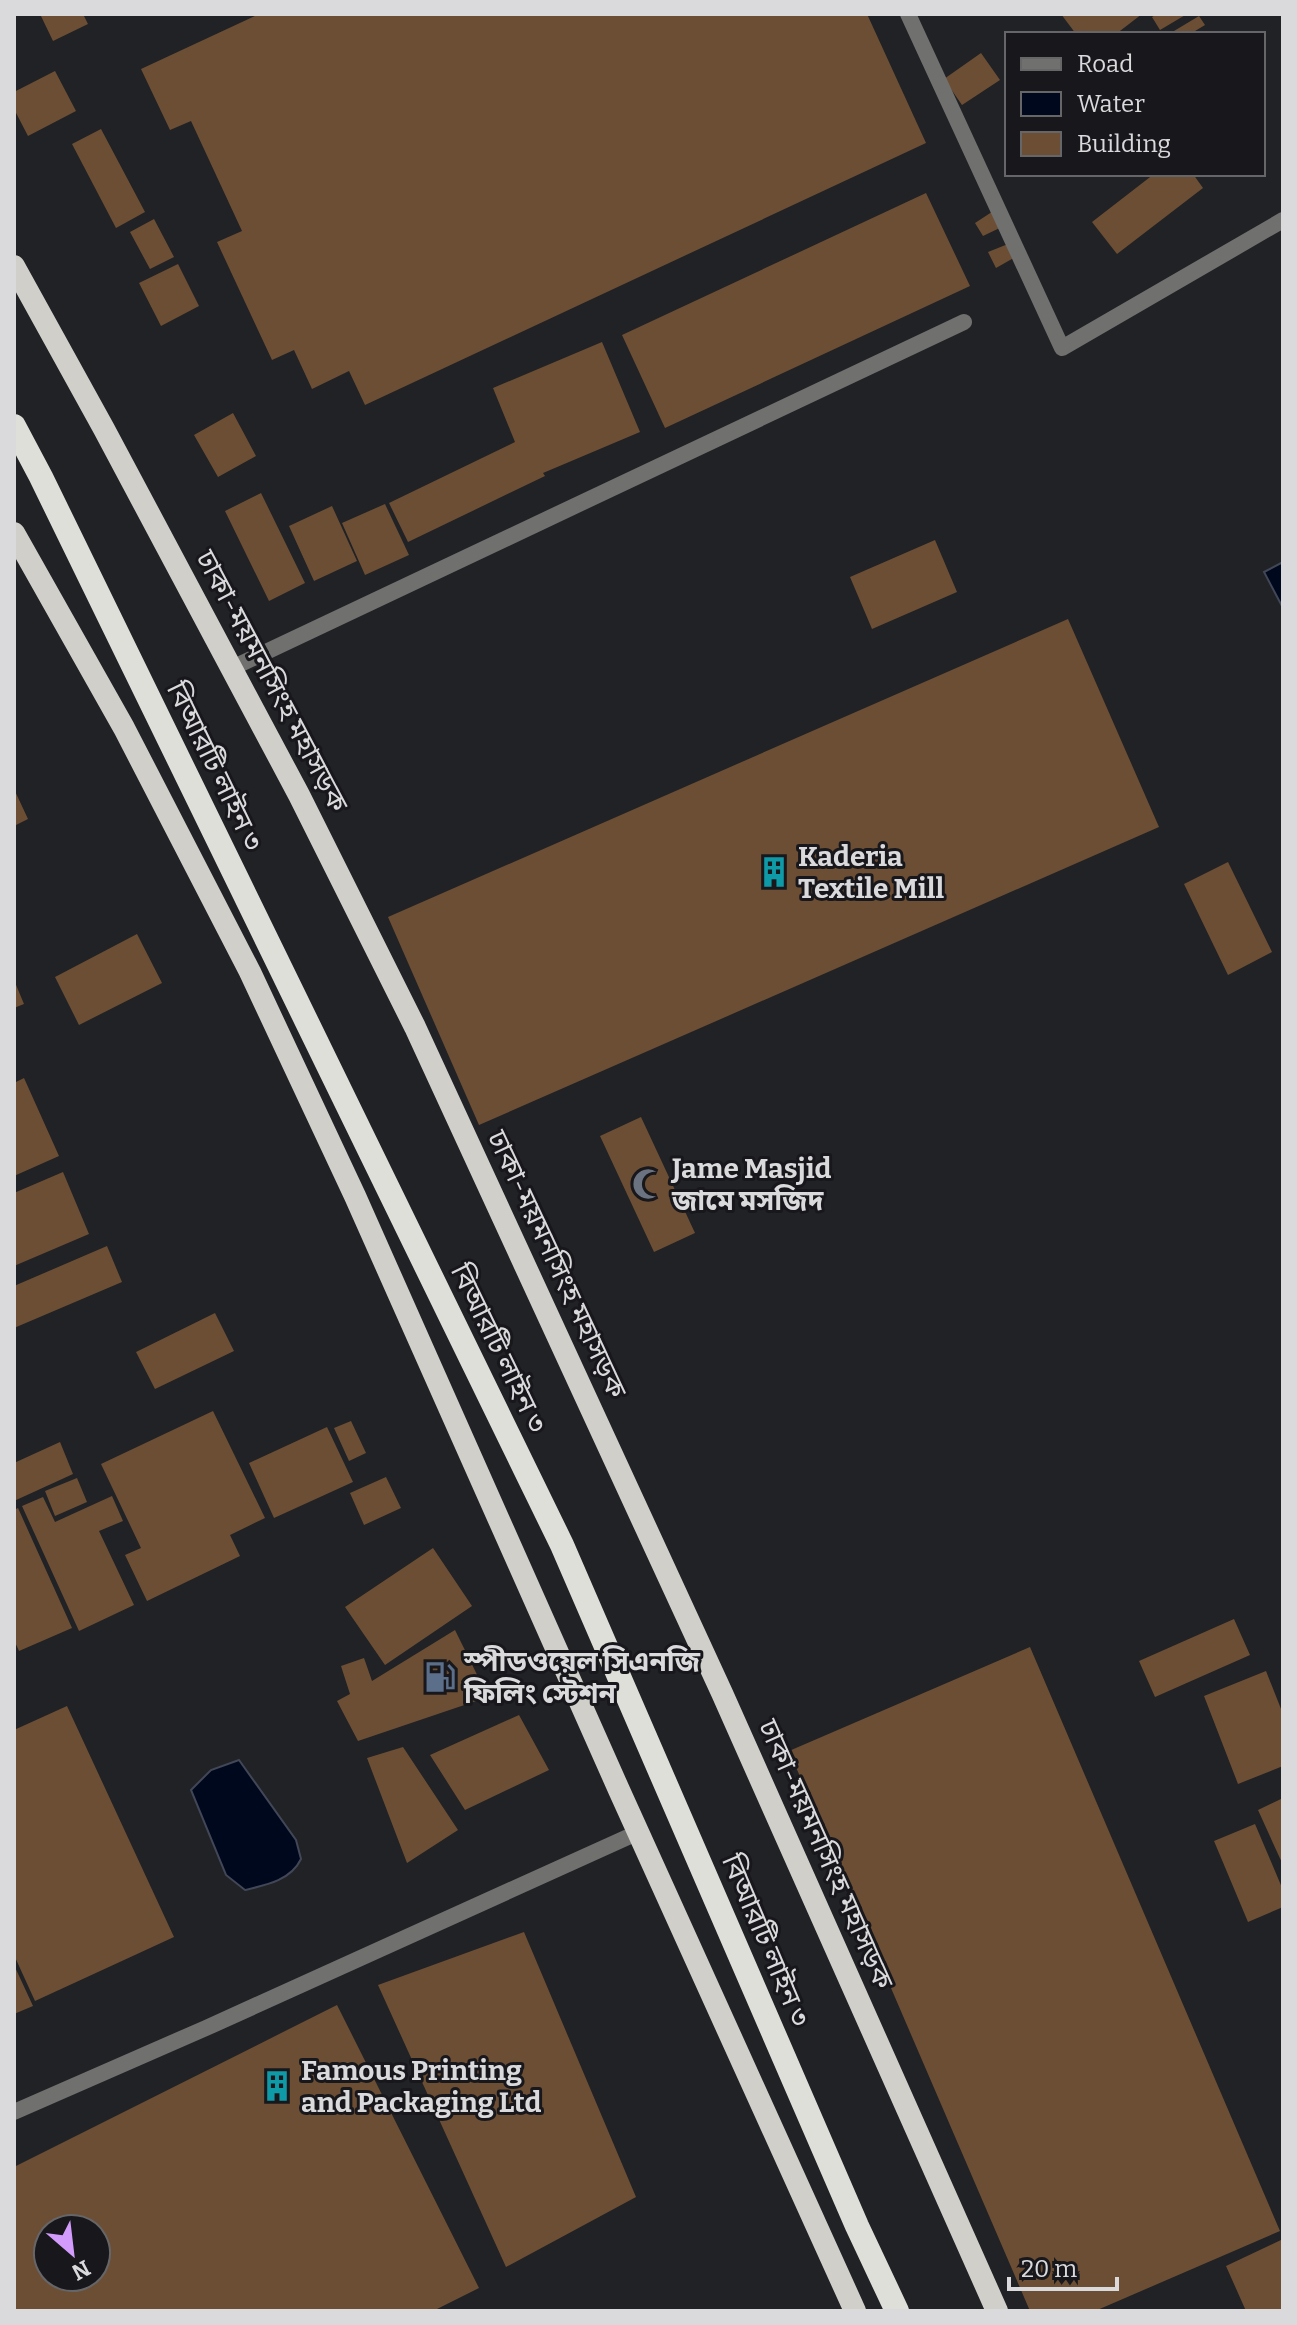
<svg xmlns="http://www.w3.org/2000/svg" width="1297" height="2325" viewBox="0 0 1297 2325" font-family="Bitter,'Noto Sans Bengali',serif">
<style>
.water{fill:#00081e;stroke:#414757;stroke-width:2}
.building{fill:#6c4e34;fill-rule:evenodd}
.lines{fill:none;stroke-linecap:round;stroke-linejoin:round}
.service{stroke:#70706e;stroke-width:16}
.minor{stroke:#70706e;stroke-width:16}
.trunk{stroke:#d0cfca;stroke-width:22}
.motorway{stroke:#dfdfd9;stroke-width:24}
.labels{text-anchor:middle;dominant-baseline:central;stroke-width:6;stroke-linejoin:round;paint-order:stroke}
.street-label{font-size:28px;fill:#dadadd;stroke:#18181c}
.poi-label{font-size:28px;font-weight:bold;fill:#dadadd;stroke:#18181c;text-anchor:start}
</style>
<rect width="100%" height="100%" fill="#212225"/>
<path class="water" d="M1283,562V608L1264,572Z
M239,1760L296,1840L301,1859C291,1880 267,1885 245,1890L226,1875L191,1790L211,1770Z"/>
<path class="building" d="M40,14H83L88,24L53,41Z
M259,14H867L926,143L365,405L349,371L312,389L294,350L272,360L217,242L242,231L191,121L170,130L141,69Z
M1061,14H1142L1116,34H1076Z
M1157,14H1187L1160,30L1152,17Z
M1199,16L1205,25L1190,34H1169Z
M981,53L1000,80L962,105L944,79Z
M55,71L76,111L28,136L14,109V92Z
M101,129L145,212L116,228L72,144Z
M1154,174H1193L1203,188L1117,254L1092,222Z
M926,193L970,286L665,428L622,335Z
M1001,206L1010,223L983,236L975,223Z
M154,219L174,257L150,269L130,232Z
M1013,242L1019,255L996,268L988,252Z
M178,264L199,306L161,326L139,283Z
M602,342L640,432L543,473L545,476L408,542L389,503L515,442L493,388Z
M233,413L256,456L218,477L194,435Z
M261,493L305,583L269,601L225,511Z
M385,504L409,555L365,575L342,523Z
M332,506L357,561L314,581L289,526Z
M935,540L957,592L872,629L850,577Z
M1068,619L1159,827L479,1125L388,917Z
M14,789L28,819L14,826Z
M1228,862L1272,952L1228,975L1184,884Z
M137,934L162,983L79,1025L55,977Z
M14,980L24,1004L14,1008Z
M24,1078L59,1156L14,1176V1083Z
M641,1117L695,1233L654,1252L600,1136Z
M63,1172L89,1234L14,1266V1193Z
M107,1246L122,1282L14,1328V1286Z
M215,1313L234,1351L155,1389L136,1352Z
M213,1411L265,1518L230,1535L240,1556L147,1601L125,1555L141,1548L101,1464Z
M351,1421L366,1453L349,1461L334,1428Z
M327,1427L353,1482L274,1518L249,1463Z
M60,1442L73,1474L14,1501V1463Z
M386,1477L401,1508L364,1525L350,1493Z
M77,1478L87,1502L55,1516L45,1491Z
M112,1496L123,1521L99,1531L134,1605L79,1631L22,1506L43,1497L55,1522Z
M18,1508L72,1628L19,1651L14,1640V1510Z
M433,1548L472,1606L385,1665L345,1607Z
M1234,1619L1250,1655L1155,1697L1139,1661Z
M455,1630L488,1697L358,1741L337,1701L350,1694L341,1666L364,1658L372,1681Z
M1030,1647L1280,2231L1095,2311H1030L789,1751Z
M1266,1671L1283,1714V1766L1238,1784L1204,1696Z
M67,1706L174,1937L35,2001L14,1955V1730Z
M519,1715L549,1770L465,1810L430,1755Z
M403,1747L458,1830L407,1863L367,1758Z
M1283,1798V1865L1258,1810Z
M1255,1824L1283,1890V1907L1248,1922L1214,1841Z
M524,1932L636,2197L506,2267L378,1985Z
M14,1965L33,2006L14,2014Z
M337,2005L479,2288L433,2311H14V2167ZM48,2229H96V2277H48Z
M1283,2239V2311H1246L1226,2266Z"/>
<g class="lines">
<path class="service" d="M232,668L964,322"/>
<path class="minor" d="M908,14L1062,348L1283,220
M14,2112L206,2028L639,1832"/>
<path class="trunk" d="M14,266L104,429L299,795L415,1027L722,1693L997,2311
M14,533L124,728L250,972L355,1196L619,1790L855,2311"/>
<path class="motorway" d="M14,426L41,477L562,1545L857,2226L897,2311"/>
</g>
<defs>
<symbol id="building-bare" viewBox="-9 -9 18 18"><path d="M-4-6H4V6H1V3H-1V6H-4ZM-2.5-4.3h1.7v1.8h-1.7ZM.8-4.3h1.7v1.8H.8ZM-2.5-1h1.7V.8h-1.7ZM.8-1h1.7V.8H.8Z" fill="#0f9aa8" stroke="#18181c" stroke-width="2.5" paint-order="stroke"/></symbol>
<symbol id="mosque-bare" viewBox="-9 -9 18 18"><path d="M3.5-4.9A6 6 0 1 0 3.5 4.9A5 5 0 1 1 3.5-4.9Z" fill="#6b7280" stroke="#18181c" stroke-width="2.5" paint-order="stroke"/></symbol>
<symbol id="fuel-bare" viewBox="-9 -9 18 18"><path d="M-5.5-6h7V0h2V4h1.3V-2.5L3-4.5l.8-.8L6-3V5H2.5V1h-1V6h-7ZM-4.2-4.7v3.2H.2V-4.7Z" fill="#5c6f8a" stroke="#18181c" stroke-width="2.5" paint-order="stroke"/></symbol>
</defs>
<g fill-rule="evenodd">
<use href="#building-bare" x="752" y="850" width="44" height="44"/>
<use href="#mosque-bare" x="626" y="1162" width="44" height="44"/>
<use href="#fuel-bare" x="418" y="1655" width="44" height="44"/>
<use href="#building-bare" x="255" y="2064" width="44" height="44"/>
</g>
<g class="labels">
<g class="street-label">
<text transform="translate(272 681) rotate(62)">ঢাকা-ময়মনসিংহ মহাসড়ক</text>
<text transform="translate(215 766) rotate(64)">বিআরটি লাইন ৩</text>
<text transform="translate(557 1264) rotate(65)">ঢাকা-ময়মনসিংহ মহাসড়ক</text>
<text transform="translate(499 1348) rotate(64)">বিআরটি লাইন ৩</text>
<text transform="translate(826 1854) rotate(66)">ঢাকা-ময়মনসিংহ মহাসড়ক</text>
<text transform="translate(766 1940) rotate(67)">বিআরটি লাইন ৩</text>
</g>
<g class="poi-label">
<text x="798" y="856">Kaderia<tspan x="798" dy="32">Textile Mill</tspan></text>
<text x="672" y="1168">Jame Masjid<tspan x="672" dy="32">জামে মসজিদ</tspan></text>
<text x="464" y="1661">স্পীডওয়েল সিএনজি<tspan x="464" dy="32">ফিলিং স্টেশন</tspan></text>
<text x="301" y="2070">Famous Printing<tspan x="301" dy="32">and Packaging Ltd</tspan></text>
</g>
</g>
<rect width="1297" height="2325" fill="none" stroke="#dadadd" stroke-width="32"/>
<rect x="1005" y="32" width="260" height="144" fill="#18181c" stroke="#666669" stroke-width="2"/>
<rect x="1021" y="58" width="40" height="12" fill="#70706e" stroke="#666669" stroke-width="2"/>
<text x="1077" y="72" font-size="24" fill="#dadadd">Road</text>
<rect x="1021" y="92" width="40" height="24" fill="#00081e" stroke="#666669" stroke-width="2"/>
<text x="1077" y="112" font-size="24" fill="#dadadd">Water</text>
<rect x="1021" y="132" width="40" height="24" fill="#6c4e34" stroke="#666669" stroke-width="2"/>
<text x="1077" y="152" font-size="24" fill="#dadadd">Building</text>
<g transform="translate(72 2253) rotate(152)"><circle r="38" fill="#18181c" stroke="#666669" stroke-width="2"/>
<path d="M0-6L14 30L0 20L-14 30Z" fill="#d39cfc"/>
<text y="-12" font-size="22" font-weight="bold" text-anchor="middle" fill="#dadadd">N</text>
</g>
<path d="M1009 2277v12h108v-12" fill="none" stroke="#dadadd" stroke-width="4"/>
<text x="1021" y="2277" font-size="24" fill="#dadadd" stroke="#18181c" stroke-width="6" paint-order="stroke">20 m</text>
</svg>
